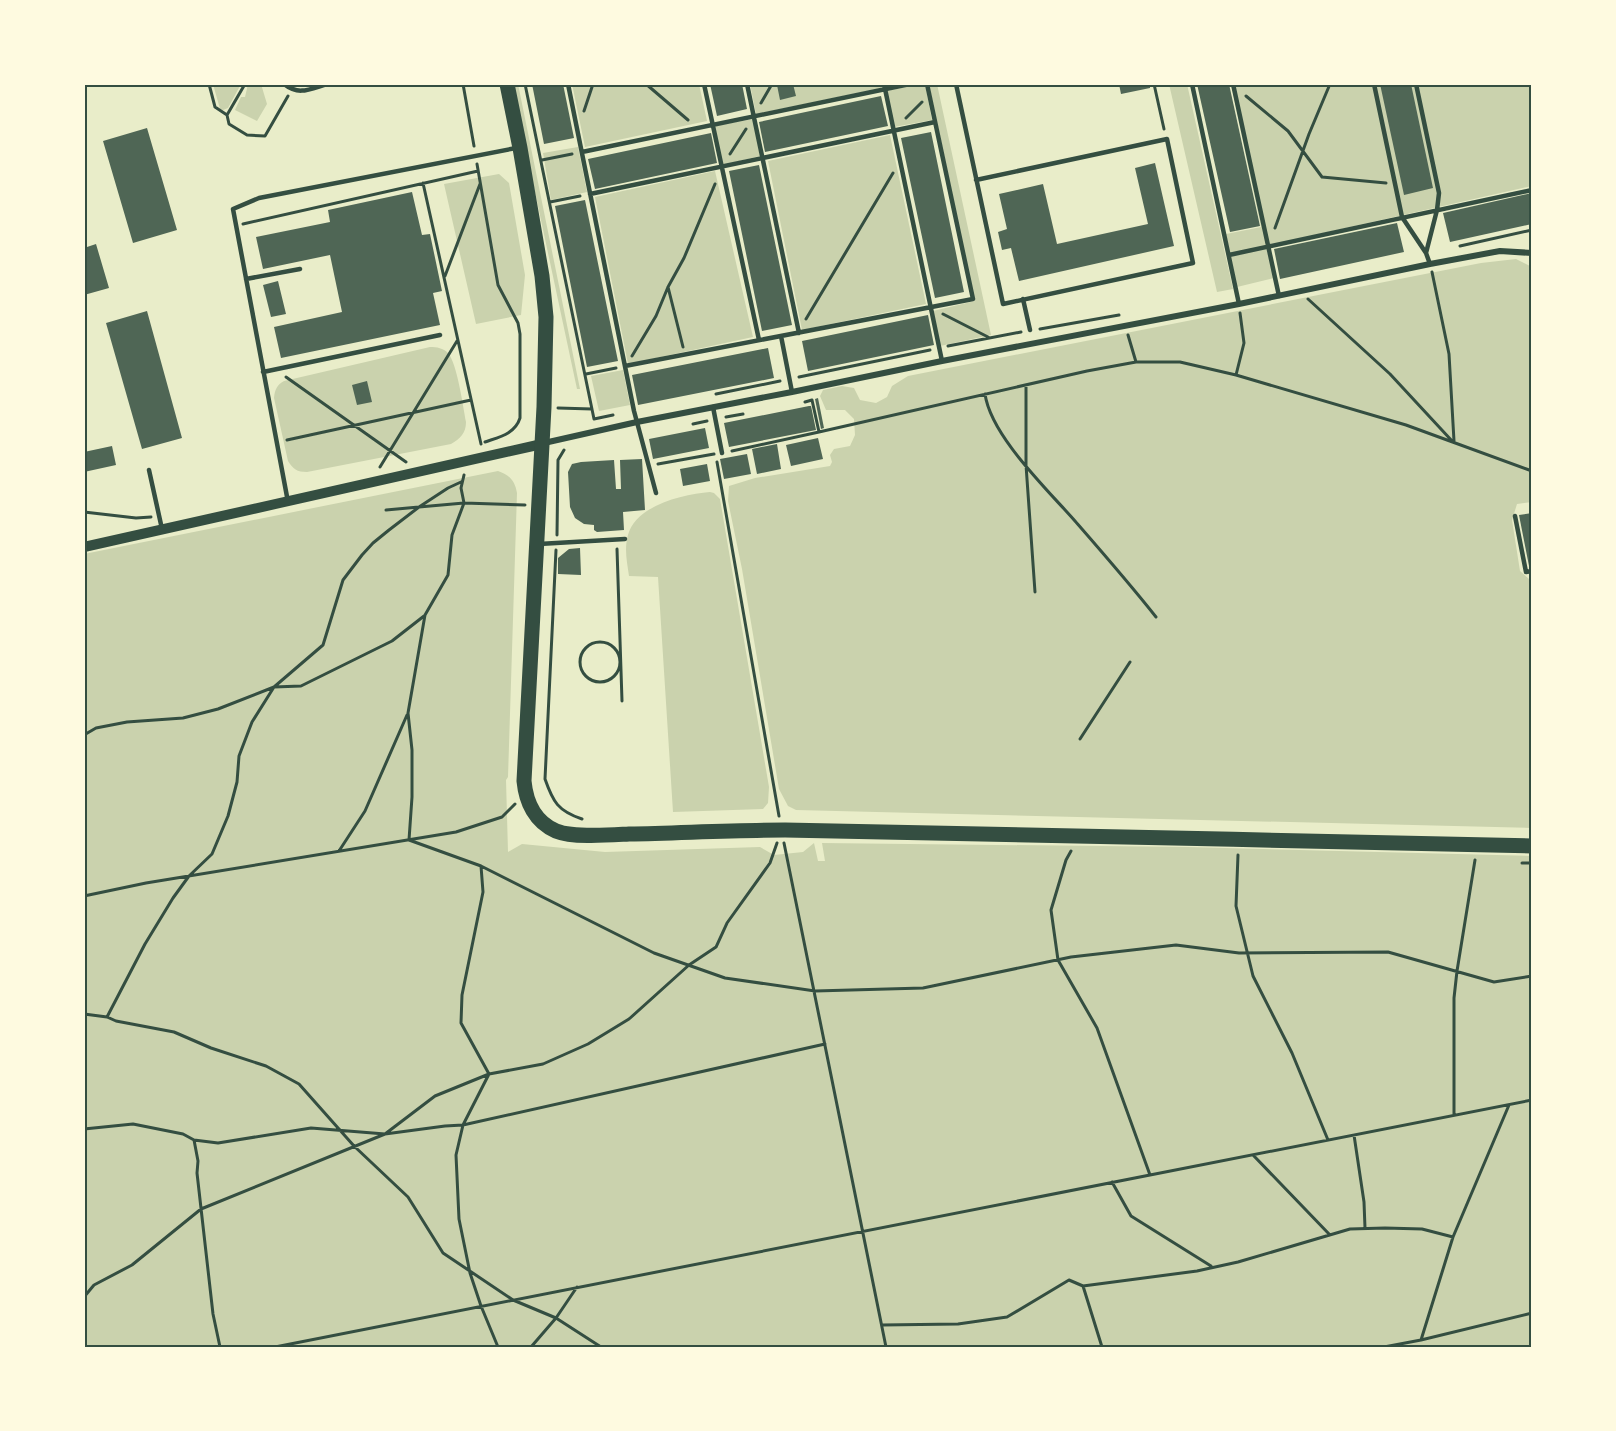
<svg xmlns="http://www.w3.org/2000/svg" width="1616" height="1431" viewBox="0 0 1616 1431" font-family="Ubuntu,sans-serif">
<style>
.green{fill:#cad2ad}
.building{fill:#4f6655}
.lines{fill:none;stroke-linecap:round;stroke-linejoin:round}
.path{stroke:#344e41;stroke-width:3}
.service{stroke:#344e41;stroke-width:4.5}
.minor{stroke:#344e41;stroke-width:6}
.tertiary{stroke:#344e41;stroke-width:10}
.primary{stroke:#344e41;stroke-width:15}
.neatline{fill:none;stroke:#344e41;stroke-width:2}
</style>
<rect width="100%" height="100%" fill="#e9edc9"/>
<path class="green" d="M213,84H241L228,108L223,110L220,109Z
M248,84H261L267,104L257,121L235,110L241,97H245Z
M512,84H518L580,389H577Z
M572,84H699L707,121L585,147Z
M750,84H880L881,88L756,114Z
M921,84H925L932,120L894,127L887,91Z
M929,84H937L991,335L940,346L933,311L975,301Z
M1169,84H1187L1233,289L1217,292Z
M1231,84H1532V186L1266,246L1274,278L1237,287L1226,234L1261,227Z
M753,119L760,156L722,165L715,126Z
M890,135L926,304L802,330L768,161Z
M578,147L587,192L551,200L543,153Z
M715,171L753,337L628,364L595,197Z
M499,174L509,183L525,275L521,315L476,324L444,184Z
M1516,259L1532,267V502L1517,504L1512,520L1520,571L1529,579H1532V828L796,810L788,806L779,789L742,569L728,501L729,486L755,478L830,466L832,462L830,455L834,449L850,446L855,435L854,419L845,410H826L820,396L823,390L842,386L854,388L860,400L876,403L887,397L892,386L908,376L1481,263Z
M430,347C437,347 443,348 448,353C457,363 463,406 466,422C466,433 460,439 451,444L307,472C297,472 293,469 288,461L274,398C275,389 277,385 284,381Z
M623,370L630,405L599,411L591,376Z
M498,471C510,475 515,481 517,493L508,777L506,780L508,852L522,844L605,852L760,847L774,855L803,852L814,843L818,861H825L822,843L1188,847L1532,856V1347H84V554Z
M710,492L714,493L720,499L769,787L768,803L763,809L673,812L658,577L629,576C627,562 624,549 628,535C636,505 684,494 710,492Z"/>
<path class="building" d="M532,84H563L574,138L544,144Z
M710,84H742L747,109L717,116Z
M784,84H793L796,96L780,100L777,85Z
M1119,84H1150V88L1121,94Z
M1197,84H1229L1260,226L1230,232Z
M1380,84H1411L1433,188L1404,195Z
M881,96L888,126L765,152L759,122Z
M147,128L177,230L133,243L103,141Z
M931,132L964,292L935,298L901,138Z
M711,133L717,163L595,189L588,159Z
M1155,163L1174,246L1019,281L1011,248L1002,250L998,232L1007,229L999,194L1043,184L1057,244L1148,224L1135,168Z
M759,165L792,325L762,331L729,171Z
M412,192L422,235L430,234L442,291L433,293L440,325L281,358L274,327L342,312L330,255L263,269L256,237L330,222L328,210Z
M1532,193V224L1450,242L1443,213Z
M585,200L618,361L587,367L555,206Z
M1397,223L1404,252L1280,279L1274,249Z
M96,244L109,288L84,295V248Z
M278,281L286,314L271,317L263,285Z
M147,311L182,438L142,449L106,323Z
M928,315L934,345L808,371L802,341Z
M768,348L774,378L638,405L632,375Z
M367,381L372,402L357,405L352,385Z
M818,398L824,428L821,429L815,399Z
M809,406H811L816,430L729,447L724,423Z
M705,428L709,448L653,459L649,439Z
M818,438L823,459L791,466L786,445Z
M777,444L781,469L757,474L752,449Z
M112,446L116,465L84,472V452Z
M747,454L751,474L724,479L720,459Z
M642,459L645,510L623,512L624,530L597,532L594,530V525L584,524L575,518L570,507L568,472L572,464L581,462L614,460L616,489H621L620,460Z
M707,464L710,481L683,486L680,469Z
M1532,513V566H1529L1519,515Z
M580,548L581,575L558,574V558L569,549Z"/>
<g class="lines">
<path class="path" d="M209,84L215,107L227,115L229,124L247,135L265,136L288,96
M463,84L474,146
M525,84L594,419L613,415
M646,84L688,120
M1154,84L1164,129
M1246,96L1288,131L1322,177L1386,183
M761,103L772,84
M584,111L593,84
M227,115L245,84
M906,118L922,102
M730,154L746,129
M542,160L572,154
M477,164L498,285L518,323L520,334V418C515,434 499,437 485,442
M423,183L481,444
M550,202L580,196
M243,224L478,171
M1275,228L1309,134L1330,84
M1460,246L1532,230
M1432,272L1449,354L1454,441
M445,276L480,184
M668,287L683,347
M1308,299L1390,374L1453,442
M943,314L988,337
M806,319L893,173
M1040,329L1119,315
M1128,335L1136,362
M948,346L1021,332
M632,356L656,316L668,287L684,258L715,184
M586,374L616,368
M1236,375L1244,343L1240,313
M286,377L406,462
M799,377L930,350
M1026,385V465L1035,592
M716,394L780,381
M985,394C991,436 1047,489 1075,521C1102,552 1130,584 1156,617
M805,402L812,400L819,432
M558,408L592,409
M726,417L743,414
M693,424L707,421
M287,440L471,400
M732,451L819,432L1087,371L1136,362H1180L1236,375L1406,425L1532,471
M717,462L779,816
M658,464L714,454
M380,467L457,341
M525,505L464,503L419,507L389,530L373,543L362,555L343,580L323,645L274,687L252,722L239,756L237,782L228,816L212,854L189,876L173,898L145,944L107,1017L116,1021L174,1032L211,1048L266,1066L299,1084L354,1146L408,1197L443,1253L513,1300L556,1318L531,1347
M386,510L419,507L448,488L461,482
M84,512L136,518L151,517
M557,535L558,460L564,450
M617,549L622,701
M556,550L545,779C553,802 558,811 582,819
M580 662a20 20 0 1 1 40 0a20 20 0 1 1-40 0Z
M84,735L96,728L127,722L183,718L218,709L274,687L301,686L392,641L424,616
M1080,739L1130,662
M409,840L481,866L654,953L725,978L815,991L923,988L1071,957L1176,945L1239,953L1388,952L1494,982L1532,976
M409,840L412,797V750L408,713L425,615L448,575L452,535L464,503L461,488L464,475
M784,843L886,1347
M339,851L365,811L407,715
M1071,851L1066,860L1051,910L1058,960L1097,1028L1150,1175
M1238,855L1236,906L1253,976L1292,1053L1328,1140
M1522,863H1532
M481,866L483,892L462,995L461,1023L489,1074L463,1125L456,1155L459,1219L470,1273L481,1306L498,1347
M84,896L146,883L456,832L502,817L515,804
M84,1014L107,1017
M1454,1114V998L1457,971L1475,860
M84,1129L133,1124L183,1134L194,1140L218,1143L311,1128L385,1134L445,1126L463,1125L825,1044
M1354,1135L1364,1202L1365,1228
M194,1140L198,1161L197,1173L213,1314L220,1347
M1253,1155L1330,1235
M1112,1182L1131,1216L1211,1266
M1083,1286L1197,1271L1238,1262L1350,1229L1385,1228L1422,1229L1453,1237
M577,1287L556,1318L601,1347
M84,1297L94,1285L132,1265L201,1209L385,1134L435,1096L489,1074L543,1064L588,1044L629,1019L689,965L716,947L727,923L770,863L777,843
M882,1325L958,1324L1007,1317L1069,1280L1083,1286L1102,1347
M1421,1340L1453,1237L1509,1105
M275,1347L1532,1100
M1384,1347L1421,1340L1532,1313"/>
<path class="service" d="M284,84C299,96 310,89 327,84
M568,84L634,411L656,493
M704,84L759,340
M747,84L799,333
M884,84L942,361
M956,84L1003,304L1193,263L1167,139L976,180
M1192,84L1239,304
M1233,84L1279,296
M1374,84L1402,217L1426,253L1430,264
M1416,84L1439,193L1437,210L1426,253
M582,152L910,84
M590,194L935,122
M1229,255L1532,190
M246,279L300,269
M1023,299L1030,330
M781,336L792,392
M625,366L973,299L927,84
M263,372L440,335
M713,407L722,453
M149,470L162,529
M288,502L233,209L259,198L516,148
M1515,516L1526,572L1532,571
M539,544L625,539"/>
<path class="minor" d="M544,443L637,422L792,392L942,361L1239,304L1430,264L1500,251L1532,253"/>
<path class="tertiary" d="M84,547L542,444"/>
<path class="primary" d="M507,84L520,148L542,276L546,317L544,407L524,781C526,802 535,822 556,831C573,838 610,835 629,834C681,833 733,830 785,830C1034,834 1283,841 1532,846"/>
</g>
<rect width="1616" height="1431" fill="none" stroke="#fefae0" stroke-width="171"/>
<rect x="86" y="86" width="1444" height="1260" class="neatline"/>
</svg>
